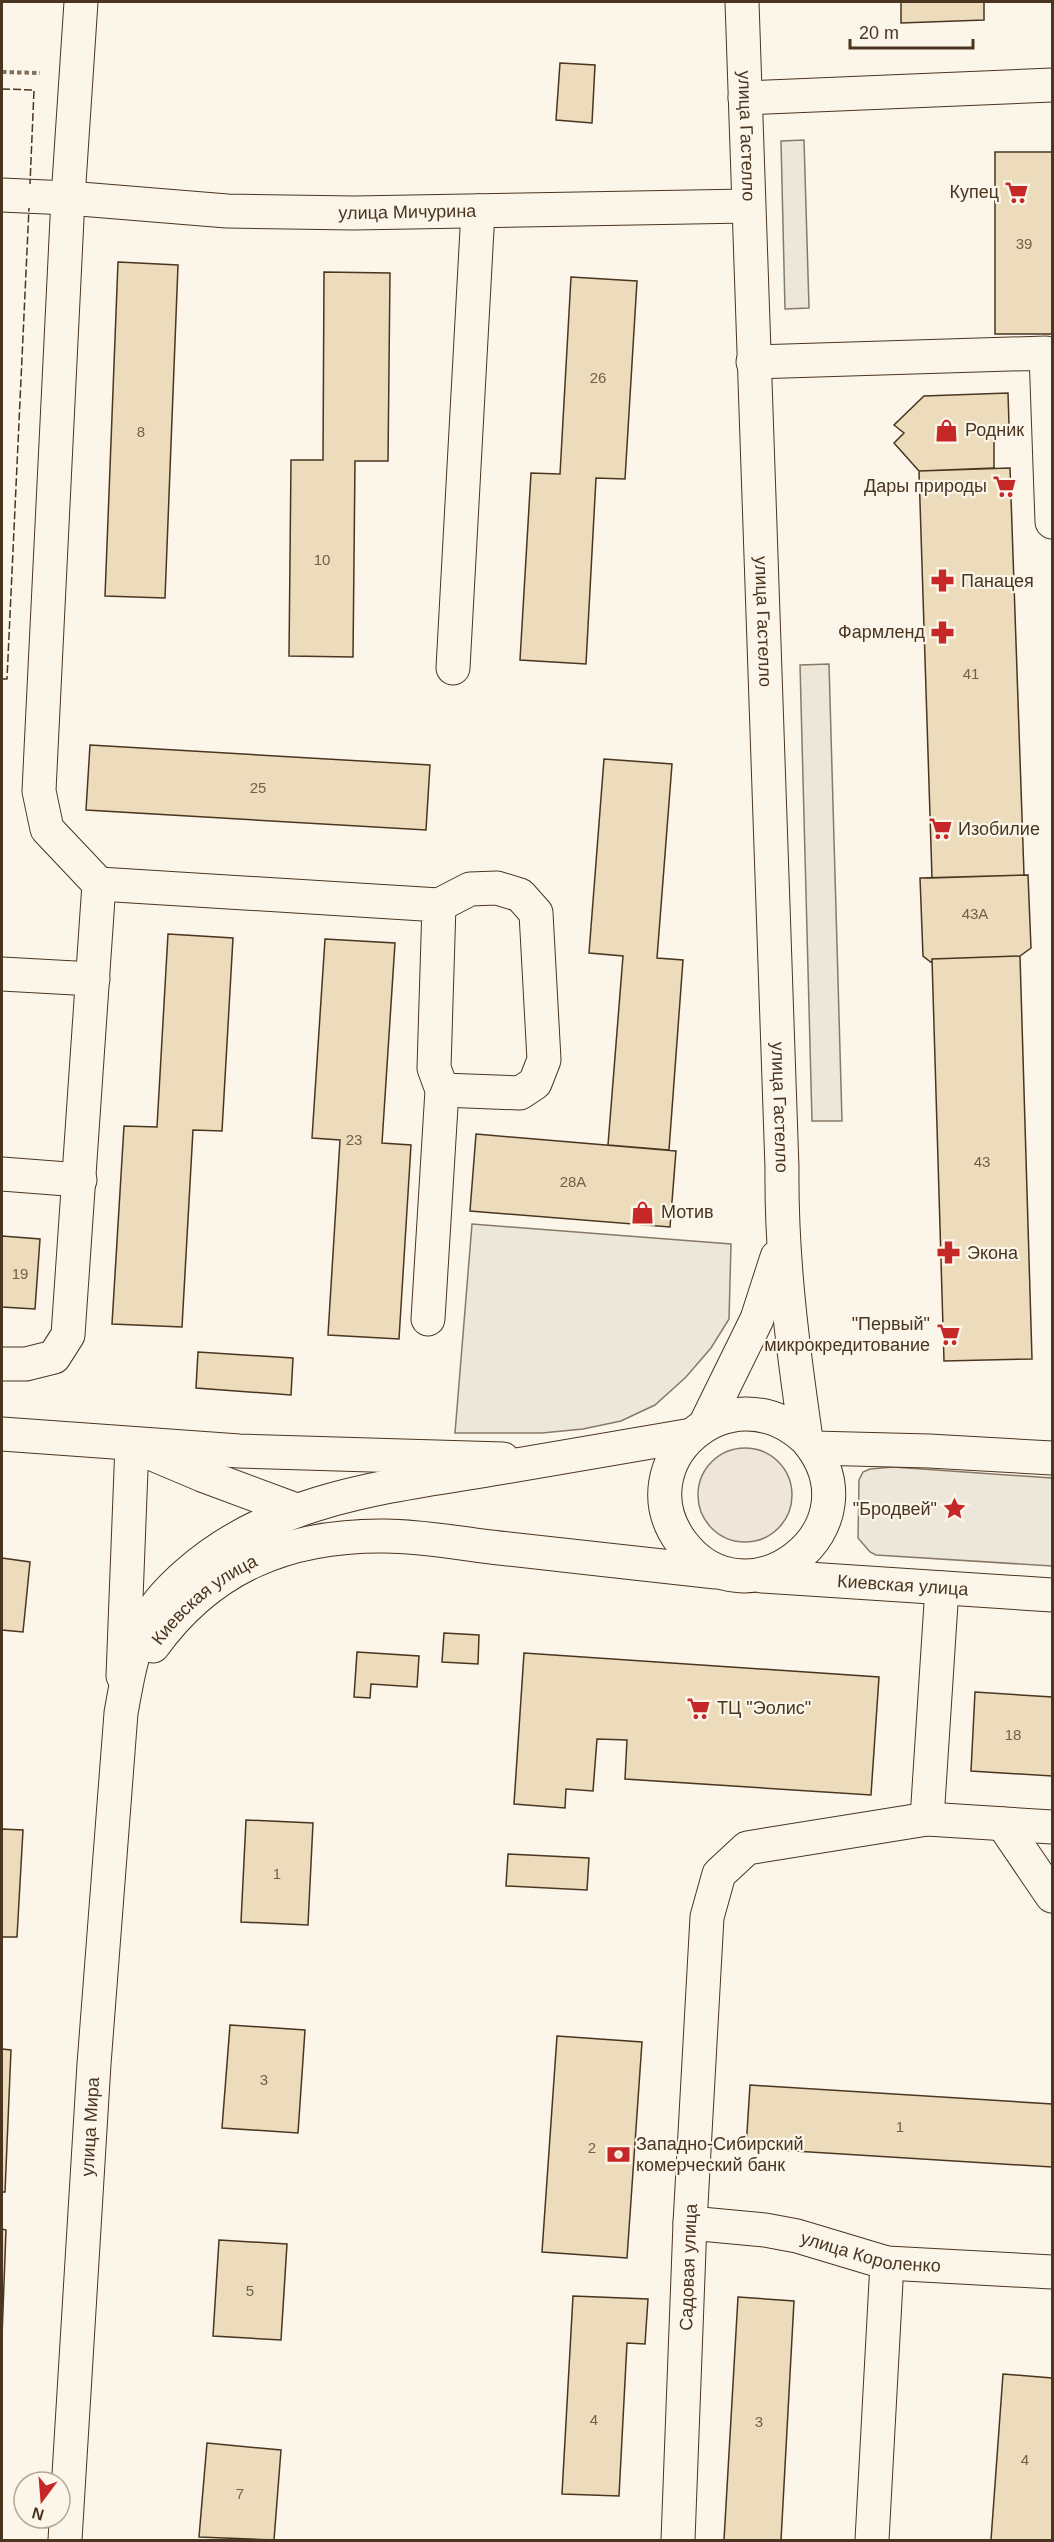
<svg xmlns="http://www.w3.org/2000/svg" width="1054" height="2542" viewBox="0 0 1054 2542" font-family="Arial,sans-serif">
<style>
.green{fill:#ede6d9;stroke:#887966;stroke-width:1.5}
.parking{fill:#ede7d9;stroke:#887966;stroke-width:1.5}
.building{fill:#ecdcbc;stroke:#4a3520;stroke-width:1.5}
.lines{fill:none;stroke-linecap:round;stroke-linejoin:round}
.minor-casing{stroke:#4a3520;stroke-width:35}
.major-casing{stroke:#4a3520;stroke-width:35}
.path{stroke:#7f6f5c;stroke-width:4;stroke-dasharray:4.5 3;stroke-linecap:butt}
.minor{stroke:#fbf6e9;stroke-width:33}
.major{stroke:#fbf6e9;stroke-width:33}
.fence{stroke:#4a3520;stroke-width:1.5;stroke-dasharray:8 3;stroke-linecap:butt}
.labels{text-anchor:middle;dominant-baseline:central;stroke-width:4.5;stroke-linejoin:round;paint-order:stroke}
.number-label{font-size:15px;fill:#725f47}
.street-label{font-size:18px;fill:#4a3520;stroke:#fbf6e9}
.poi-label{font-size:18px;fill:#4a3520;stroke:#fbf6e9;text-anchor:start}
</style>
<rect width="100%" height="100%" fill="#fbf6e9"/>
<path class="green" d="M698 1495a47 47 0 1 1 94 0a47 47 0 1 1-94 0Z"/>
<path class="parking" d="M804,140L809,308L785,309L781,141Z
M829,664L842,1121H812L800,665Z
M472,1224L731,1244L729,1319L711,1348L686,1377L655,1405L621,1421L583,1429L542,1433H455Z
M893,1467L1052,1478V1566L876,1555L870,1552L858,1538L859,1480L863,1472L870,1469Z"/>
<path class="building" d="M901,2H984V20L901,23Z
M560,63L595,65L592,123L556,120Z
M995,152H1052V334H995Z
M118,262L178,265L165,598L105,596Z
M324,272L390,273L388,461H355L353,657L289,656L291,460H323Z
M571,277L637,281L625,479L596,478L586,664L520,660L531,473L560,474Z
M1008,393L1009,425L994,426V468L919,471L894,443L904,433L894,425L924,396Z
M1010,468L1024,875L932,878L919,471Z
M90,745L430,765L426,830L86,810Z
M604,759L672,764L657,958L683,960L669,1150L608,1145L623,956L589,953Z
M1028,875L1031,948L1020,956L932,959V963L923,956L920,878Z
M168,934L233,938L222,1131L193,1130L182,1327L112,1324L124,1126L157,1127Z
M325,939L395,943L382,1143L411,1145L399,1339L328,1335L340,1140L312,1138Z
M1020,956L1032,1359L944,1361L932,959Z
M476,1134L676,1151L670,1227L470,1211Z
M2,1236L40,1239L35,1309L2,1307Z
M198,1352L293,1358L291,1395L196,1388Z
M2,1558L30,1562L23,1632L2,1630Z
M444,1633L479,1635L478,1664L442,1662Z
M357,1652L419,1656L417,1687L371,1684L370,1698L354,1697Z
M524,1653L879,1677L871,1795L625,1779L627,1740L597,1739L593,1791L566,1789L565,1808L514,1804Z
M975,1692L1052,1697V1776L971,1771Z
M246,1820L313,1823L308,1925L241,1922Z
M2,1829L23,1830L17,1937H2Z
M508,1854L589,1858L587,1890L506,1886Z
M230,2025L305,2030L298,2133L222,2128Z
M557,2036L642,2042L627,2258L542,2252Z
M2,2049L11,2050L5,2192H2Z
M750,2085L1052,2104V2167L746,2148Z
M2,2229L6,2230L2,2337Z
M219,2240L287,2244L281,2340L213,2336Z
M573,2296L648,2299L645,2344L627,2343L619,2496L562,2494Z
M738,2297L794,2301L781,2540H724Z
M1003,2374L1052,2378V2540H991Z
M207,2443L281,2450L274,2540L199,2537Z"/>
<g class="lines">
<defs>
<g id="minor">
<path d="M745,98L1052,85"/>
<path id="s1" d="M2,195L68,198L227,211L354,213L747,206"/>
<path d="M753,362L1046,353L1052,522"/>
<path d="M453,668L478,211"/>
<path d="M99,884L439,905L434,1068L442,1090L428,1319"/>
<path d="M439,905L470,889L497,888L520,895L536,913L544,1060L535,1083L520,1093L442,1090"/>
<path d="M2,974L93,979"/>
<path d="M2,1174L80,1180"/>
<path d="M2,1364H26L54,1357L68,1335L99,884L47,829L39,791L68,198L81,2"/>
<path d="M2,1434L239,1451L503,1459"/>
<path d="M150,1453L202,1475L296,1510"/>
<path d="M123,1676L132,1444"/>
<path d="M927,1819L942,1588"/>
<path d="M1003,1824L1052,1896"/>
<path id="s2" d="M690,2223L765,2230L797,2236L887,2263L1052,2272"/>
<path id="s3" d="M678,2540L690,2223L707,1917L719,1874L747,1848L927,1819L1052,1827"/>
<path d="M872,2540L887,2263"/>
</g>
<g id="major">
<path id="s4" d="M742,2L782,1168C781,1260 793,1349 806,1439C882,1527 748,1630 682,1543C623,1465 728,1367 806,1439"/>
<path d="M705,1425L757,1319L777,1257"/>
<path d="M814,1448L929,1451L1052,1458"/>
<path id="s5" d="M762,1576L1052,1595"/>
<path id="s6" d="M153,1646C211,1566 288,1535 385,1536C425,1536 467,1545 508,1549C577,1557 647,1564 716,1572"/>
<path id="s7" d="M65,2540L94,2064L121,1713C127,1680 132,1646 149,1617C159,1600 173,1586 188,1573C274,1497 391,1486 499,1468C563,1457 627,1446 692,1435"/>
</g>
</defs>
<use href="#minor" class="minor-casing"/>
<use href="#major" class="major-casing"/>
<path class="path" d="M2,72L40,73"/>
<use href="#minor" class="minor"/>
<use href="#major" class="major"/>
<path class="fence" d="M2,89L34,90L30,184
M2,679H7L29,208"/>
</g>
<defs>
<symbol id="supermarket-bare" viewBox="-9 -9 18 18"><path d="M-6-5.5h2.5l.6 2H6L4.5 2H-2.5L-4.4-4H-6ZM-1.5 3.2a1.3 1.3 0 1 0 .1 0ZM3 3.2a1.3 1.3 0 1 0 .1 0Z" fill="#c62828" stroke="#fbf6e9" stroke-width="2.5" paint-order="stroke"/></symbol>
<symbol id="shop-bare" viewBox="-9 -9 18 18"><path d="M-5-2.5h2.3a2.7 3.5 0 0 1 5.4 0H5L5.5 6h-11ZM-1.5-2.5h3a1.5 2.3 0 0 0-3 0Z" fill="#c62828" stroke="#fbf6e9" stroke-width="2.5" paint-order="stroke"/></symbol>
<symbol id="pharmacy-bare" viewBox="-9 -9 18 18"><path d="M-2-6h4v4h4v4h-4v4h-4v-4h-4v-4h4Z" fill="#c62828" stroke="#fbf6e9" stroke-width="2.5" paint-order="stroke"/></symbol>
<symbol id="sight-bare" viewBox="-9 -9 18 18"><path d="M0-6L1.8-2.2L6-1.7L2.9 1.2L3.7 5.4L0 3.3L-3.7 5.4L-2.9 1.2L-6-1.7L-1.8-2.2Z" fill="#c62828" stroke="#fbf6e9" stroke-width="2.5" paint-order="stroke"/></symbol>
<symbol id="bank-bare" viewBox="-9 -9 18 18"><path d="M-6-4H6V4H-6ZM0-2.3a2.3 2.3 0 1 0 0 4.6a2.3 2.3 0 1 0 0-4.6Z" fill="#c62828" stroke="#fbf6e9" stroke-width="2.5" paint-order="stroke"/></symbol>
</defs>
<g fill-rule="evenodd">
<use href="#supermarket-bare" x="1000" y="176" width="33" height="33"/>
<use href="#shop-bare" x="930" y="414" width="33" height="33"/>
<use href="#supermarket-bare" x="988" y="470" width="33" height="33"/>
<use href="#pharmacy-bare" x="926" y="564" width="33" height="33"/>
<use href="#pharmacy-bare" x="926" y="616" width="33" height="33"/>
<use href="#supermarket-bare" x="924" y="812" width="33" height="33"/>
<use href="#shop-bare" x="626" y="1196" width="33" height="33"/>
<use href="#pharmacy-bare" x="932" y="1236" width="33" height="33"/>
<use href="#supermarket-bare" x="932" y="1318" width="33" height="33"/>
<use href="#sight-bare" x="938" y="1492" width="33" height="33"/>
<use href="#supermarket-bare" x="682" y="1692" width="33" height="33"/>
<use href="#bank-bare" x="602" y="2138" width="33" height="33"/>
</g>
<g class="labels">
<g class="number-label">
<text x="1024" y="243">39</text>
<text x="598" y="377">26</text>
<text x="141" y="431">8</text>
<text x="322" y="559">10</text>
<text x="971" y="673">41</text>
<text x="258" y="787">25</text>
<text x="975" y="913">43А</text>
<text x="354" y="1139">23</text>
<text x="982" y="1161">43</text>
<text x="573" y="1181">28А</text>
<text x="20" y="1273">19</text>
<text x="1013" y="1734">18</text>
<text x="277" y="1873">1</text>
<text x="264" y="2079">3</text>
<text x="900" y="2126">1</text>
<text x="592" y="2147">2</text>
<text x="250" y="2290">5</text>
<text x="594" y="2419">4</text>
<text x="759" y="2421">3</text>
<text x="1025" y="2459">4</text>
<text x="240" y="2493">7</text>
</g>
<g class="street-label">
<text stroke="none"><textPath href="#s4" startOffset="134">улица Гастелло</textPath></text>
<text stroke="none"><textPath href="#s1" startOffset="406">улица Мичурина</textPath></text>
<text stroke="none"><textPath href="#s4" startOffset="620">улица Гастелло</textPath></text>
<text stroke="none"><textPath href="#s4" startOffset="1106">улица Гастелло</textPath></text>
<text stroke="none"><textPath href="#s5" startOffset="141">Киевская улица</textPath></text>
<text stroke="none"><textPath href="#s6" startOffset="70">Киевская улица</textPath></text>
<text stroke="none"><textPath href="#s7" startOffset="414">улица Мира</textPath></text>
<text stroke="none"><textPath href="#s2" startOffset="184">улица Короленко</textPath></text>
<text stroke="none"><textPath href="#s3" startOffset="273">Садовая улица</textPath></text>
</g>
<g class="poi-label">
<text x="999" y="192" text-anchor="end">Купец</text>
<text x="965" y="430">Родник</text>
<text x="987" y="486" text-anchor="end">Дары природы</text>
<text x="961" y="581">Панацея</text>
<text x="925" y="632" text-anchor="end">Фармленд</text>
<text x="958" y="829">Изобилие</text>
<text x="661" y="1212">Мотив</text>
<text x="967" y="1253">Экона</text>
<text x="930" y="1324" text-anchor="end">"Первый"<tspan x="930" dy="21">микрокредитование</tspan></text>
<text x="937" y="1509" text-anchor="end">"Бродвей"</text>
<text x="717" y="1708">ТЦ "Эолис"</text>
<text x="636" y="2144">Западно-Сибирский<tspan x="636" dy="21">комерческий банк</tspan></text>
</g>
</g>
<rect width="1054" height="2542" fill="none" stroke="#4a3520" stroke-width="6"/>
<g transform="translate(42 2500) rotate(196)"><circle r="28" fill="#fbf6e9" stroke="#b4a999" stroke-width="1.5"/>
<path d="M0-4.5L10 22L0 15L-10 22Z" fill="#c62828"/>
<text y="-9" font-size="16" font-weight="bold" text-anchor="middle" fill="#4a3520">N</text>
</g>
<path d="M850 39v9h123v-9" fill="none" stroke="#4a3520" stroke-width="3"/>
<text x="859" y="39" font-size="18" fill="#4a3520" stroke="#fbf6e9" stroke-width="4.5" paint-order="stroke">20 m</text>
</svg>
